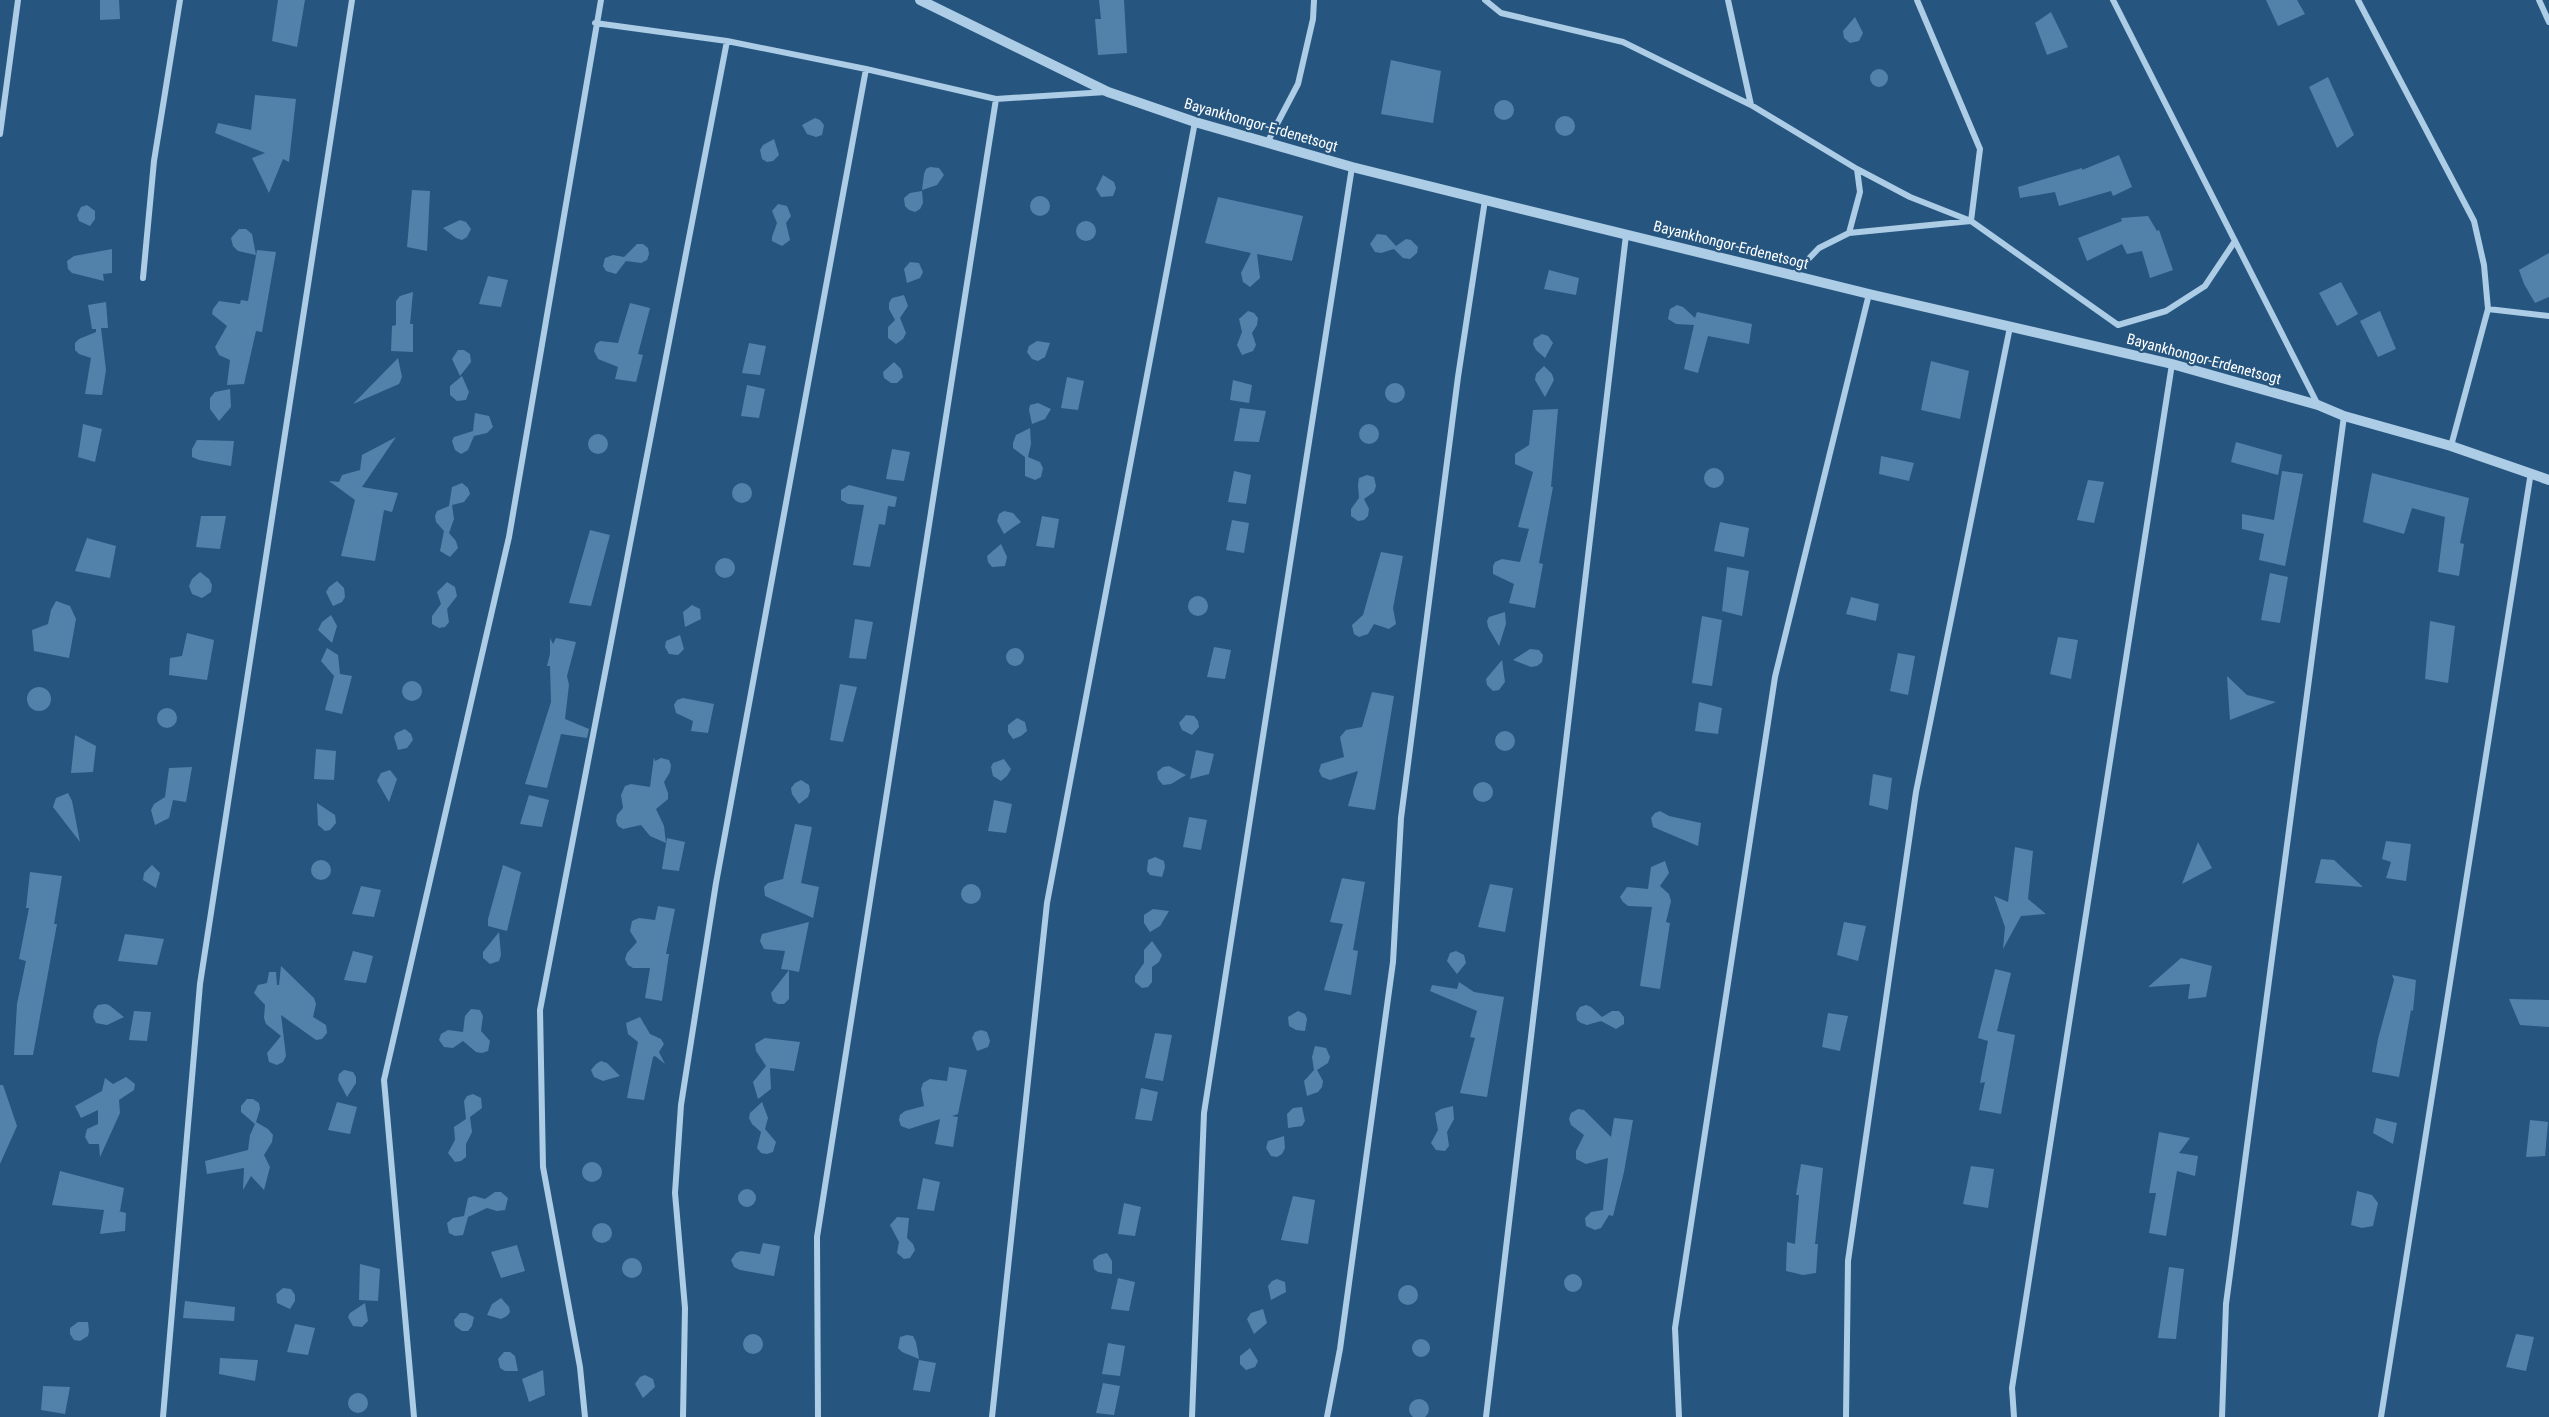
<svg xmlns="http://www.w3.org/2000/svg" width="2549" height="1417" viewBox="0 0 2549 1417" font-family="'Roboto Condensed',sans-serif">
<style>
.building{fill:#5282aa}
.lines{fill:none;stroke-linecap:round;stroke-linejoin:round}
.minor{stroke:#adcce6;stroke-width:6}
.tertiary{stroke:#adcce6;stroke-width:10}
.labels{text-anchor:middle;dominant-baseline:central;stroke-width:4.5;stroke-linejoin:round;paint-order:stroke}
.street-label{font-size:15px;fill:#fff;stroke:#26567f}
</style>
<rect width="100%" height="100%" fill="#26567f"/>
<path class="building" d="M100,0H119L120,19L100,20Z
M278,0H305L297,47L272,41Z
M1099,0H1124L1127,53L1098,55L1095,19H1101Z
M2266,0H2297L2305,14L2278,26Z
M2051,12L2068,47L2047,55L2035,23Z
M1855,17L1863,33L1859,41L1850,43L1844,38L1843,31Z
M1391,60L1441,71L1433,123L1381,114Z
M1870 78a9 9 0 1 1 18 0a9 9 0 1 1-18 0Z
M2328,77L2354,135L2337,148L2309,87Z
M255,95L296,99L289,162L283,159L269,193L252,158L265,153L215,133L218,123L251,130Z
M1494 110a10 10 0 1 1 20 0a10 10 0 1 1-20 0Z
M1555 126a10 10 0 1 1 20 0a10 10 0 1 1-20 0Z
M815,118L820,120L824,125L822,135L816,137L807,134L802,125Z
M774,139L779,155L773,161L767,162L762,159L760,150L763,145Z
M2119,155L2132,187L2113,196L2111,191L2059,206L2055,192L2020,198L2018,187L2082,168V170Z
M930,167L939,168L944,175L937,185L922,190L924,174L926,169Z
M1103,175L1114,182L1116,188L1113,196L1101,197L1096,189Z
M412,190L430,191L427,251L407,247Z
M922,191L923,203L920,209L915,212L909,210L905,206L904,198L910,193Z
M1030 206a10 10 0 1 1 20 0a10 10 0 1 1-20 0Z
M1218,197L1303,216L1292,261L1257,254L1260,278L1250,287L1243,282L1241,273L1251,253L1205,243Z
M778,204L787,206L791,216L786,223L790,240L782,246L772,241V237L777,223L772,211Z
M87,205L95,211V219L90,226L79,221L77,215L81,207Z
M2148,216L2157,231L2159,230L2173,270L2150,278L2142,251L2127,254L2122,244L2087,261L2078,238L2122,221L2121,218Z
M460,220L466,222L471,229L467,237L462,240L456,238L443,228Z
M1076 231a10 10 0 1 1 20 0a10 10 0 1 1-20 0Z
M239,229H246L252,234L256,255L238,251L233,246L231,238Z
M1377,234L1386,235L1396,246L1406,239L1411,240L1418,247L1417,253L1410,259L1403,258L1394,249L1381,253L1375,252L1370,244Z
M637,244H643L648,248L649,254L647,260L641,263L626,261L616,274L606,271L603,266L605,258L613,255L624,257Z
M112,249V273L103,274L104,281L72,273L68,269L67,261L74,256Z
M257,250L276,252L262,332L256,331L244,384L227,385L230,360L219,355L215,347L227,326L212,314L213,309L219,301L240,304L241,300L248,301Z
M2549,253V297L2535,303L2524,284L2519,270Z
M910,262L919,263L923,272L920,278L907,283L904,269Z
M1549,270L1579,278L1576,295L1544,289Z
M488,276L508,280L501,307L479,304Z
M2341,282L2358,314L2337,326L2319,293Z
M413,292L410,324H413V352L391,351L392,326L396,325V301L400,296Z
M904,295L908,306L900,318L906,333L903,339L896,344L888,338V327L895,320L889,309V303L892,298Z
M106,302L108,328H101L106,370L102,395L85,394L91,358L79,354L75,350V343L79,339L96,332V329H92L88,305Z
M630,303L650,308L638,354L643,355L636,382L615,379L618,367L598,359L594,351L596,344L600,341L618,343Z
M1677,305L1683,307L1695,318L1697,312L1752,324L1749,344L1708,336L1698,373L1684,369L1694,325L1676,324L1668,319L1670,309Z
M1248,311L1254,313L1258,318L1257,325L1252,333L1256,345L1253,351L1242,355L1237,345L1242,332L1239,319Z
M2380,311L2396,349L2378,357L2360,321Z
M1542,334L1548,336L1553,343L1545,358L1536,350L1533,344L1534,339Z
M1037,341L1050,343L1045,357L1038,361L1032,359L1027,352L1029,346Z
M749,343L766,346L760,375L742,373Z
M458,350H464L470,354L471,362L460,376L452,359Z
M398,358L402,377L399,384L353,404Z
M1931,361L1969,371L1960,419L1921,410Z
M894,362L901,369L903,377L897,383H891L884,378L883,372Z
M1544,366L1552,374L1554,380L1545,397L1535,380L1536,374Z
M462,376L469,392L466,400L457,401L450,395V386Z
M1067,377L1084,381L1078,410L1061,408Z
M1233,380L1252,385L1249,403L1230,400Z
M1385 393a10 10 0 1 1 20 0a10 10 0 1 1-20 0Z
M747,385L765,389L759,418L741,416Z
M230,389L231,407L219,421L210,409V398L215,392Z
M1038,403L1051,409L1045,419L1032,424L1029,410L1030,405Z
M1240,408L1266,411L1259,442L1234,441Z
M1558,409L1551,487H1553L1539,563L1543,564L1535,608L1509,603L1514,584L1493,574V566L1495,562L1502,559L1520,562L1529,529L1518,527L1533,472L1515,464V454L1529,445L1533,410Z
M475,413L489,416L493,427L487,433L474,436L468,450L461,454L455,450L452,441L454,437L473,431Z
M83,424L102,429L95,462L78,457Z
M1359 434a10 10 0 1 1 20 0a10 10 0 1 1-20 0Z
M1030,428L1031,444L1028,457L1040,462L1043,468L1041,477L1035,480L1025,476V457L1013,448V443L1016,435Z
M588 444a10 10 0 1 1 20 0a10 10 0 1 1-20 0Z
M396,437L362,487L398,493L392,512L384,510L375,561L341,556L355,500L329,481L339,482L342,475L360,470L362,455Z
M197,440L234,441L231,466L199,460L192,457V449Z
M2236,442L2282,455L2278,475L2231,462Z
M892,449L910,452L904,481L886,479Z
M1881,456L1914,463L1909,481L1879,474Z
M1704 478a10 10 0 1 1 20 0a10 10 0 1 1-20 0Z
M1234,471L1251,475L1246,504L1228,502Z
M2282,471L2303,474L2285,566L2259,560L2264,534L2242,529V514L2274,520Z
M2372,473L2469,498L2460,543L2464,544L2459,576L2438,572L2445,517L2412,508L2404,534L2363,522Z
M1367,475L1374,477L1376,486L1374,492L1364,499L1369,509L1368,516L1364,520L1358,521L1351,516V509L1359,498L1358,485L1359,478Z
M2088,480L2104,482L2094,523L2077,520Z
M462,483L468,488L470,494L464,502L452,505L454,519L449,533L456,541L458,548L450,557L440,551L444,531L436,522L435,516L437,511L449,506L452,487Z
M732 493a10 10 0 1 1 20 0a10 10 0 1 1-20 0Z
M849,485L897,497L895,507L888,506L885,525L879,524L870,567L853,565L864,505L848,504L841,500V490Z
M1004,511L1013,513L1021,522L1004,534L997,521L999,514Z
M201,516H226L220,549L196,547Z
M1042,516L1059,519L1054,548L1036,546Z
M1232,520L1249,523L1244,553L1226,550Z
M1720,522L1749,528L1744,557L1714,551Z
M590,530L610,535L591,606L569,603Z
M87,538L116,546L110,578L75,571Z
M1001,544L1007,557L1005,566L992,567L988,562L987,556Z
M1381,552L1403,556L1393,608L1396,624L1389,629L1374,624L1368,634L1359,637L1354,634L1352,625L1363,615Z
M715 568a10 10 0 1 1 20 0a10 10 0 1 1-20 0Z
M1727,567L1749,571L1742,616L1722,611Z
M200,572L209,579L212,585L211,592L202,598L192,594L189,586L192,579Z
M2270,573L2288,577L2280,623L2261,620Z
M337,581L344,588L345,597L342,602L333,606L326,592L329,587Z
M447,582L455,587L457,596L447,609L449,622L445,627L439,628L432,624V616L441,604L437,592Z
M1188 606a10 10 0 1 1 20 0a10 10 0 1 1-20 0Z
M1851,597L1879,604L1876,621L1846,614Z
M56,601L70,606L76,619L69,658L34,651L32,630L48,624L51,610Z
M692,605L700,609L701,619L685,627L683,612Z
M1505,612L1506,624L1499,646L1488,627L1487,621L1489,617Z
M331,615L337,626L332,643L318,630L322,622Z
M1702,616L1722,620L1712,686L1692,683Z
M855,619L873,622L866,659L849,658Z
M2430,621L2455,626L2448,683L2425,679Z
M187,633L214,640L207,680L169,675L170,658L182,656Z
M680,635L684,649L678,655L669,654L665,647L666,641Z
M2058,637L2078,640L2071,679L2050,674Z
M550,638L553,644L556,638L576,642L567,676L569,685L565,719L589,729L587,738L561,734L547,788L525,784L551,702L550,666H547L550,654Z
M1214,647L1231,650L1225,679L1207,677Z
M1006 657a9 9 0 1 1 18 0a9 9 0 1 1-18 0Z
M327,648L338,655L340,674L352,676L342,714L325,710L334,676L321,661Z
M1530,649L1539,650L1543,655L1542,662L1537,666L1531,667L1513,660Z
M1898,653L1915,656L1908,695L1890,691Z
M1502,660L1505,682L1499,690L1493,691L1487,685L1486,679Z
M2227,676L2247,695L2276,702L2230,720Z
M402 691a10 10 0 1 1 20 0a10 10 0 1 1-20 0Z
M840,684L857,687L843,742L830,740Z
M27 699a12 12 0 1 1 24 0a12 12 0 1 1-24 0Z
M1372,692L1394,696L1375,810L1348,806L1358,771L1330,780L1322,777L1319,771L1321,764L1344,757L1340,737L1346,730L1362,727Z
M683,698L714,704L708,733L691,731L693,721L676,713L674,705L677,700Z
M1699,702L1722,708L1718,734L1695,731Z
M157 718a10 10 0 1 1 20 0a10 10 0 1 1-20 0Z
M1186,715L1194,716L1198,721L1199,727L1192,735L1182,730L1179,723Z
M1017,718L1025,722L1027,731L1021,736L1013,739L1008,732V725Z
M405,729L411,734L413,740L407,748L398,750L394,737L396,733Z
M1495 741a10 10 0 1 1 20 0a10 10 0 1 1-20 0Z
M75,735L96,746L93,772L71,773Z
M316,749L336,751L334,780L314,779Z
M1196,750L1214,754L1209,774L1190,779Z
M654,757L655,761L661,758L669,760L671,765L670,772L664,782L668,793V799L656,809L664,826L666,843L650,836L641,825L623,829L618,826L616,821L617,815L623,808L621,795L625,786L631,784L650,787Z
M1004,759L1011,769L1007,776L1001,781L993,776L991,767L993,763Z
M1169,766L1186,775L1171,784L1163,785L1158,779L1157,772L1163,767Z
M192,767L186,802L173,800L169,818L155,825L151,810L154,804L165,797L169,768Z
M390,770L397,779L389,802L377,781L381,773Z
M1873,774L1892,778L1888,810L1869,805Z
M801,780L809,785L810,791L808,797L799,804L792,794L791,788L795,783Z
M1473 792a10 10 0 1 1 20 0a10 10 0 1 1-20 0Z
M68,793L72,801L80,842L53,807L56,798Z
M529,795L549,800L542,827L520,824Z
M994,800L1012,804L1006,833L988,831Z
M317,803L335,815L336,823L330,830L325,831L318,825Z
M1660,811L1669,816L1701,823L1698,846L1653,827L1651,818L1655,813Z
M1189,817L1207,820L1201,850L1183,847Z
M795,824L812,827L801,883L819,887L813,918L765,896L764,887L768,883L783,879Z
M667,838L685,842L679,871L662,869Z
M2386,841L2411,844L2406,881L2386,878L2391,862L2382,859Z
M2198,842L2212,868L2182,884Z
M2015,847L2033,851L2028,899L2046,914L2021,916L2003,949L2005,927L1994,896L2008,902Z
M1155,857L1164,861L1165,867L1162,877L1150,875L1147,871L1148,860Z
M2321,859L2334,860L2363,887L2315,883Z
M311 870a10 10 0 1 1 20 0a10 10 0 1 1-20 0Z
M1665,861L1669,873L1660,886L1669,894L1671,901L1666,922L1670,923L1660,989L1640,986L1652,907L1628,906L1623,902L1620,897L1627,887L1648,889L1651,867Z
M152,865L160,873L156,888L143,880L144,873Z
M503,865L521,872L507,931L488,926V919Z
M30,872L62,876L54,924H57L33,1055H14L17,1004L26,961L19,959L29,908H26Z
M1342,878L1365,882L1353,950L1358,951L1351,995L1324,990L1343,924L1330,922Z
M1490,884L1513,888L1505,932L1478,927Z
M961 894a10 10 0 1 1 20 0a10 10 0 1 1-20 0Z
M361,886L381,890L374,917L352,914Z
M658,906L675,909L666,954H669L662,1001L645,998L650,968H633L628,965L625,959L627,953L637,942L630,931L632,921L639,918L655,920Z
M1153,909L1169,911L1160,926L1150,932L1144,923V915Z
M809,922L799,972L789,970V999L784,1004H778L773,1001L771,993L789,970L781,969L785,951L764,949L760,941L762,934Z
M1844,922L1866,926L1858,961L1837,955Z
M499,932L501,955L499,961L490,964L483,958V952Z
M125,934L164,939L157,965L118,961Z
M1152,941L1162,955L1159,962L1152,967V982L1148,987L1142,988L1135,982V976L1144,963V950Z
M353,951L373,956L366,983L344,980Z
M1456,951L1464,955L1466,963L1457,974L1447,961L1450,953Z
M2181,958L2212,966L2206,997L2188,999L2190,984L2148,987Z
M281,966L314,998L316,1004L313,1017L326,1025L327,1033L322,1039L316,1040L281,1015L286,1056L283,1062L277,1065L269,1062L267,1053L281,1036L266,1024L264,1018L265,1005L254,993L258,985L267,983L269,972H276L277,985H279Z
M1995,969L2011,973L1997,1031L2015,1035L2001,1114L1979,1110L1985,1082L1980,1083L1988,1041L1978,1038Z
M2392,975L2416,980L2413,1011L2411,1010L2399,1077L2372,1072L2378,1039L2394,980Z
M1459,982L1474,992L1504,997L1487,1097L1460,1093L1475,1038L1470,1037L1477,1011L1430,991L1432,985L1457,989Z
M2509,999L2549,1000V1027L2520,1025Z
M105,1004L109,1005L124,1017L107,1025L96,1023L93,1017L94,1010L98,1005Z
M1586,1005L1591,1007L1602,1017L1612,1011H1619L1624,1017V1024L1616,1029L1601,1021L1587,1025L1581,1023L1577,1020L1576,1013L1580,1007Z
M471,1009L480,1010L483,1016L481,1031L490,1041L488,1051L482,1053L476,1052L463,1041L453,1048L444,1047L439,1040L441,1034L448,1030L463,1032L465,1016Z
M134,1011L151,1012L147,1041L129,1040Z
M1298,1011L1305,1014L1307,1019L1305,1031L1296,1030L1289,1026L1288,1017Z
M1828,1013L1848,1016L1840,1051L1822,1047Z
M640,1017L650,1034L661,1039L664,1044L659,1052L665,1064L655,1056L653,1057L644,1100L627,1098L638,1042L628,1034L626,1023Z
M981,1030L987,1032L990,1041L988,1047L977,1051L972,1038L975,1032Z
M1155,1033L1172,1035L1163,1081L1145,1078Z
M765,1038L800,1042L794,1071L770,1068L771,1089L758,1099L753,1082L766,1066L756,1051L755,1044Z
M1315,1046L1326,1048L1330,1057L1328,1063L1317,1070L1323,1081L1322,1087L1318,1092L1307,1096L1304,1081L1314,1070L1312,1057Z
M601,1061L607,1063L620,1076L603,1081L594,1077L591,1070L596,1064Z
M949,1067L967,1070L958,1114L952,1116L958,1117L953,1147L935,1144L940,1119L909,1129L901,1126L899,1120L900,1115L905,1111L924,1106L921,1089L923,1083L930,1079L947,1081Z
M344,1070L353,1072L356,1077V1083L347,1097L338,1080L339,1074Z
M126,1077L135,1084L134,1090L119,1100L120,1113L100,1157L99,1144H89L85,1137L87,1129L98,1124V1110L81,1118L75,1106L102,1091L105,1078L113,1084Z
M0,1085H3L17,1126L0,1164Z
M1141,1088L1158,1092L1152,1121L1135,1119Z
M473,1094L481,1098L482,1108L470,1117L472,1132L466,1144V1157L461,1161L455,1162L448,1153L455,1140L454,1127L466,1119L464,1101L467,1096Z
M247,1099H253L259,1103L260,1109L256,1122L268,1129L273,1135L272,1142L264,1155L270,1167L264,1190L251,1176L243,1190L244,1168L207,1174L205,1161L248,1150L250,1135L255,1124L241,1112V1106Z
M337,1102L357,1107L350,1134L328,1130Z
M762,1102L768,1118L765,1129L776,1142L773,1152L767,1154L761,1153L757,1148L761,1132L752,1124L749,1118L750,1113Z
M1453,1106L1454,1119L1447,1132L1449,1146L1445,1151L1436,1150L1431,1143L1438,1130L1435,1113L1441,1109Z
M1302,1107L1305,1121L1302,1126L1288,1128L1287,1114L1293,1108Z
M1578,1109L1584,1110L1611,1137L1614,1118L1633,1120L1624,1172L1613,1216L1609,1215L1601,1228L1595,1230L1586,1226L1585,1218L1591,1212L1603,1210L1608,1158L1586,1164L1576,1159V1151L1584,1135L1571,1125L1569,1119L1571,1113Z
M2376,1118L2397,1123L2393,1144L2373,1133Z
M2530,1120L2548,1122L2545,1156L2526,1157Z
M2159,1132L2190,1138L2179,1153L2198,1156L2195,1176L2177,1171L2166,1236L2149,1233L2156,1193H2149Z
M1284,1136L1285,1148L1282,1154L1277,1157L1271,1156L1266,1148L1268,1141Z
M582 1172a10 10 0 1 1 20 0a10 10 0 1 1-20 0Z
M1801,1164L1823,1168L1815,1244H1818L1816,1273L1803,1275L1786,1271L1787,1242L1795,1244L1799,1195H1796Z
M1971,1166L1994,1169L1988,1208L1963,1204Z
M60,1171L124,1188L120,1211H118L126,1213L125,1231L100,1234L104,1210L52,1205Z
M923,1178L940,1182L934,1211L917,1209Z
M738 1198a9 9 0 1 1 18 0a9 9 0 1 1-18 0Z
M2357,1191L2372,1195L2378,1203L2373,1226L2362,1228L2351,1225Z
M495,1192H501L508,1198L505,1210L497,1211L487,1208L468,1217L463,1235L455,1236L449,1233L447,1223L453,1218L464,1216L468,1198L474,1196L485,1199Z
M1293,1196L1315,1200L1308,1244L1281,1240Z
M1124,1203L1141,1207L1135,1236L1118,1234Z
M897,1217L909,1218L907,1238L913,1244L915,1250L910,1258L904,1259L897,1253L899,1242L890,1225Z
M592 1233a10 10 0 1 1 20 0a10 10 0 1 1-20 0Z
M763,1243L780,1246L774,1276L740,1270L734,1267L731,1260L736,1253L741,1251L760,1254Z
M517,1245L525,1271L501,1278L491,1252Z
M1107,1253L1112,1261V1274L1098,1272L1094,1269L1093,1260L1099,1255Z
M622 1268a10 10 0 1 1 20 0a10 10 0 1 1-20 0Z
M360,1264L380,1269L378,1301L359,1300Z
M2169,1267L2184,1269L2176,1339L2158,1338Z
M1564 1283a9 9 0 1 1 18 0a9 9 0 1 1-18 0Z
M1118,1278L1135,1282L1129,1311L1111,1309Z
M1277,1279L1285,1282L1286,1292L1271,1300L1268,1286L1272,1281Z
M1398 1295a10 10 0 1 1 20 0a10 10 0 1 1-20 0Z
M283,1288L291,1289L295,1295V1301L290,1309L277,1303L276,1294Z
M501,1298L509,1307L510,1312L507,1316L501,1319L487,1315L492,1304Z
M185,1301L235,1307L234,1321L183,1318Z
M365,1303L368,1321L362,1327L353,1326L348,1317L350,1313Z
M1263,1309L1267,1323L1254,1334L1247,1319L1251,1313Z
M460,1313H466L474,1317L472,1326L468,1331H462L455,1326L454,1320Z
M78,1322H88L89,1331L88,1336L80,1341L74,1340L70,1334V1328Z
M295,1324L315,1328L308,1355L287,1352Z
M2516,1334L2534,1337L2526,1371L2506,1367Z
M743 1344a10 10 0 1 1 20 0a10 10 0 1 1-20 0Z
M907,1335L913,1336L916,1342L919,1359L902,1352L898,1348L900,1337Z
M1412 1348a9 9 0 1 1 18 0a9 9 0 1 1-18 0Z
M1108,1343L1125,1346L1120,1376L1102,1374Z
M1250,1348L1258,1361L1255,1367L1246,1370L1240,1364V1356Z
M504,1352H510L515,1356L518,1371H505L500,1368L498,1359Z
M220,1358L258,1360L255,1381L219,1374Z
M919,1360L936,1363L930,1392L913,1390Z
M543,1370L545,1395L529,1402L522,1379Z
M645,1375L653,1379L655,1387L643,1398L635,1384L640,1377Z
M1103,1383L1120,1386L1114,1415L1096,1413Z
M43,1386L70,1387L65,1414L41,1410Z
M348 1403a10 10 0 1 1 20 0a10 10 0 1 1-20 0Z
M1409 1409a10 10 0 1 1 20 0a10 10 0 1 1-20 0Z"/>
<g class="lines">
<path class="minor" d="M1485,0L1501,13L1623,42L1751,105L1857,169L1910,197L1971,221L2118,325L2166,311L2205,286L2235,241
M1728,0L1751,105
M2113,0L2318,405
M2358,0L2474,221L2484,265L2488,309L2451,446
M2539,0L2549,22
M595,23L727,41L866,69L996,99L1106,92
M0,134L18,0
M1267,143L1298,84L1313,19L1314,0
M1849,233L1860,192L1857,169
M1793,275L1819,248L1849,233L1971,221L1980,149L1917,0
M143,278L154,161L180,0
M2488,309L2549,316
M163,1417L200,984L352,0
M414,1417L384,1080L509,537L601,0
M585,1417L580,1367L543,1167L540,1010L727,41
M683,1417L685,1308L675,1193L681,1105L716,883L866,69
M818,1417L817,1237L996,99
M992,1417L1047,903L1195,122
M1192,1417L1204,1113L1352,167
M1327,1417L1340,1349L1393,962L1401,818L1458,377L1485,200
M1486,1417L1626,235
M1679,1417L1675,1328L1775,677L1869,294
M1846,1417L1848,1261L1916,792L2010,327
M2014,1417L2012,1388L2172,364
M2222,1417L2226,1304L2344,416
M2381,1417L2531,472"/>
<path class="tertiary" d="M920,0L1108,92L1195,122L1352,167L1485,200L1869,294L2172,364L2318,405L2344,416L2451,446L2549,480"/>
</g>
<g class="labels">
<g class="street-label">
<text transform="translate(1261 125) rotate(16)">Bayankhongor-Erdenetsogt</text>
<text transform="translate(1731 245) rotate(14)">Bayankhongor-Erdenetsogt</text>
<text transform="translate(2204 359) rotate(15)">Bayankhongor-Erdenetsogt</text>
</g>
</g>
</svg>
